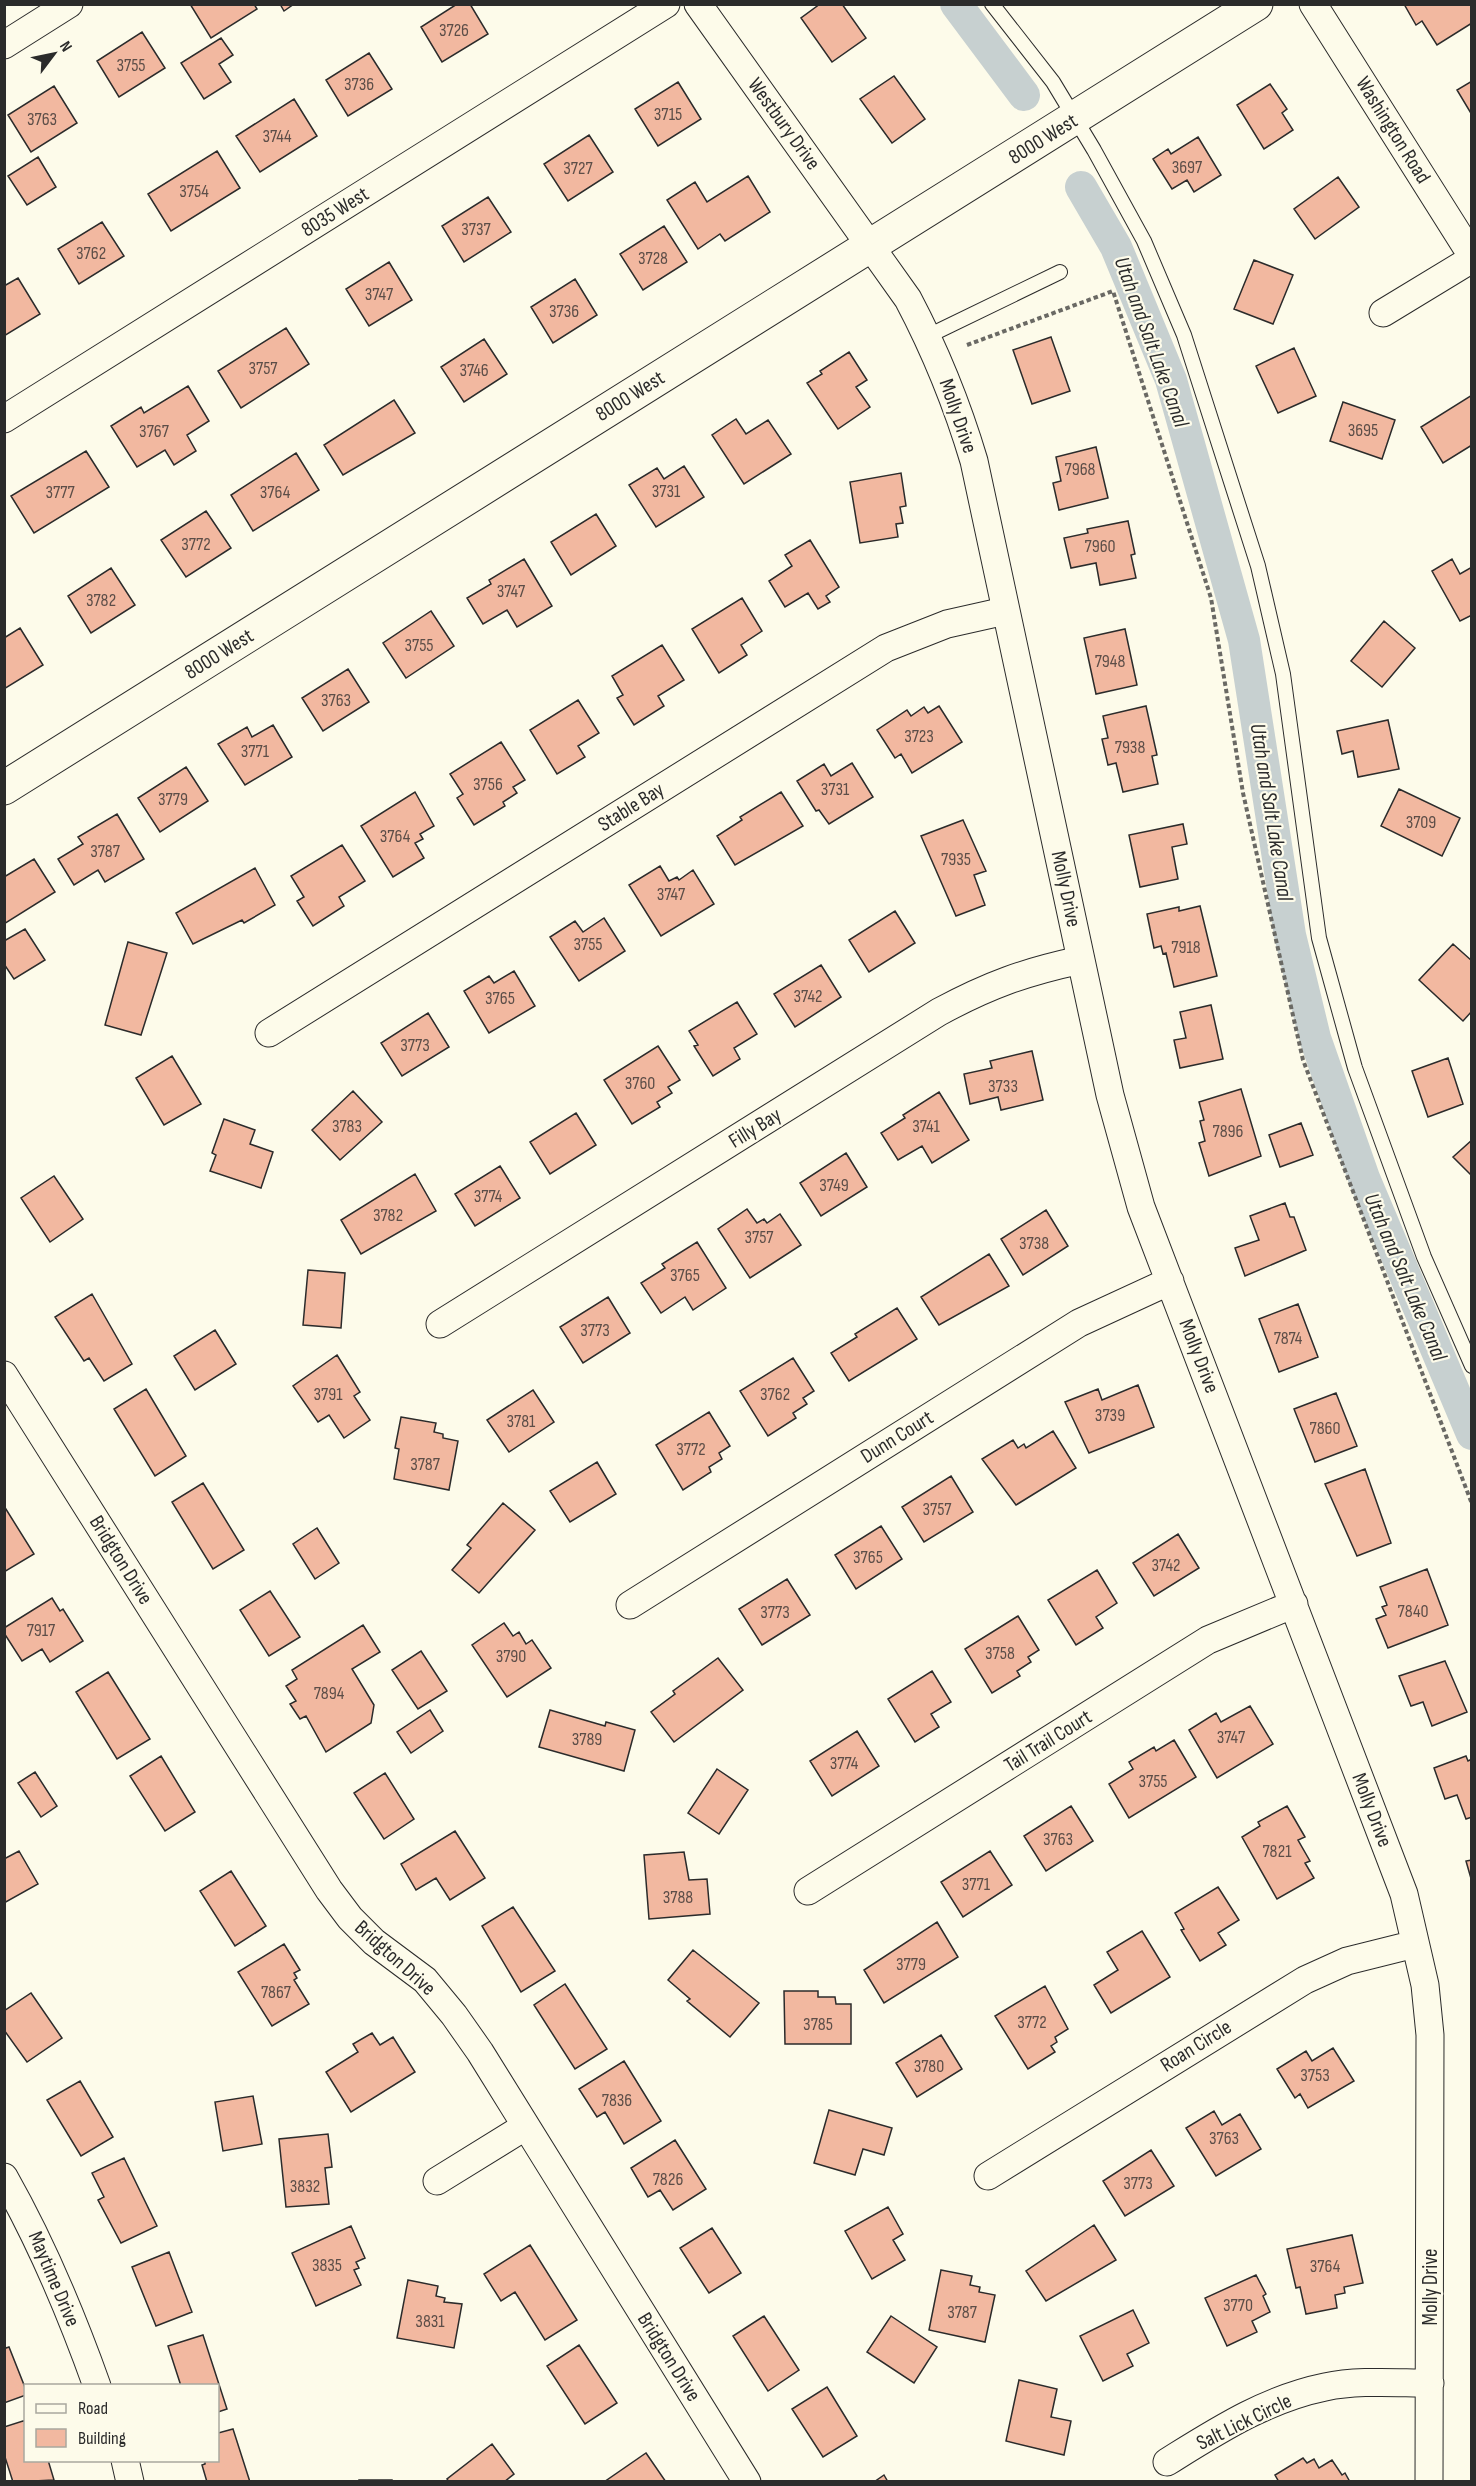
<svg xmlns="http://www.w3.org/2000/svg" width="1476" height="2486" viewBox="0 0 1476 2486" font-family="'Sofia Sans Condensed',sans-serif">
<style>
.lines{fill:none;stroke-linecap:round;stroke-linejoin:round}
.canal{stroke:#c7d0d0;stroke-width:32}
.building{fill:#f2b8a0;stroke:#2b2b2b;stroke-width:1.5}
.service-casing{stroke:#2b2b2b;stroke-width:16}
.minor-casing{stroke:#2b2b2b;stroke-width:29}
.tertiary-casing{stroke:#2b2b2b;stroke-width:35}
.path{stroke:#6a6964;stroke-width:4;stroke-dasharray:4.5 3;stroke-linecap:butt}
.service{stroke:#fdfbea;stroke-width:14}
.minor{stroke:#fdfbea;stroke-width:27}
.tertiary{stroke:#fdfbea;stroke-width:33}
.labels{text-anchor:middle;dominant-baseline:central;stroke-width:4.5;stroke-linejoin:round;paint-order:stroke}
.number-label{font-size:18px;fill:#5d4e48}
.street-label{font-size:21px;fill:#2b2b2b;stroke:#fdfbea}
.water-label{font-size:22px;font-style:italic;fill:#2b2b2b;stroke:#fdfbea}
</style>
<rect width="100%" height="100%" fill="#fdfbea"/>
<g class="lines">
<path class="canal" d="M956,4L1024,95
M1081,187L1116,247L1171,380L1244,640L1290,935L1315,1038L1364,1178L1472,1434"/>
</g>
<path class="building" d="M190,4H254L257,9L211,38Z
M280,4H294L284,11Z
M457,4H470L488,34L442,62L421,27Z
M820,4H842L866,38L832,62L801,18Z
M1404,4H1472V23L1437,45L1422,21L1416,25Z
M142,32L165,68L119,97L97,61Z
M221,38L233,55L219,64L231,82L204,99L181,63Z
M369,53L392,89L348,116L326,80Z
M894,76L925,119L892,143L860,99Z
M1472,81V115L1457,90Z
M678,82L701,119L658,146L635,109Z
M1270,84L1287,109L1282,113L1293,130L1264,149L1237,105Z
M54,86L77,123L31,152L8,115Z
M294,99L317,136L260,172L236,136Z
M589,135L613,172L568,201L544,164Z
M1198,137L1221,175L1194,192L1187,180L1172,189L1153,159L1168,149L1171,154Z
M217,151L240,188L171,231L148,194Z
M38,157L56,187L27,205L8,176Z
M748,176L770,212L725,241L720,234L698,249L667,200L695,182L707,202Z
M1338,177L1359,207L1315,239L1294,209Z
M488,197L511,232L464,262L442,226Z
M102,222L124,256L79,284L58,249Z
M664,226L687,262L643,290L620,254Z
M1254,260L1293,275L1273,324L1234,309Z
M389,262L412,300L369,326L346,289Z
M18,278L40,314L4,336V286Z
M575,279L597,315L553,343L531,307Z
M286,328L309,364L241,408L218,371Z
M1051,337L1070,391L1032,404L1013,350Z
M484,339L507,374L464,402L441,367Z
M1294,348L1316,396L1278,413L1256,366Z
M849,352L867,380L856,387L870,407L838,429L807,383L822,374L820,371Z
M188,386L209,421L187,435L196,451L174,465L165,450L137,467L111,426L141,407L144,413Z
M1472,395V445L1443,463L1421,427Z
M394,400L415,433L343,475L324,445Z
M1343,402L1395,420L1382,459L1330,441Z
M736,419L746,434L768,420L791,454L744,484L712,435Z
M1096,447L1108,498L1059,510L1053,483L1061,481L1056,457Z
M86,451L109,487L34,533L11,496Z
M296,453L319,490L253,531L231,495Z
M684,466L704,497L656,527L629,485L657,468L664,479Z
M901,473L906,506L900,507L903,523L896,524L898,537L860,543L850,482Z
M206,511L231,548L186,577L161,540Z
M596,514L616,546L571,575L551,542Z
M1128,521L1135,554L1131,555L1136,578L1100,585L1096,563L1071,568L1064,538L1088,533L1087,529Z
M810,540L839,587L826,596L830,602L818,609L808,593L785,607L769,581L792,566L785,555Z
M524,559L552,606L517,627L507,610L483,624L467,598L491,584L489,580Z
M1452,559L1460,574L1472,567V615L1460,621L1432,571Z
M111,568L135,605L91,633L68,596Z
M742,598L762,631L741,645L747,655L719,673L692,629Z
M431,611L454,646L406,678L383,643Z
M1384,621L1415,648L1382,687L1351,661Z
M20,628L43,665L4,689V638Z
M1125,629L1137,685L1096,694L1084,638Z
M662,645L684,680L658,696L664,706L634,725L617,698L623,695L612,676Z
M348,669L369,702L323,731L302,698Z
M578,700L599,733L578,746L585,757L557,774L530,730Z
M939,706L962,742L912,773L901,754L895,758L877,730L907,710L911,716L924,707L928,713Z
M1146,706L1157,755L1152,756L1158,784L1123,792L1116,763L1108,765L1102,739L1108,738L1103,716Z
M1388,720L1399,769L1358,777L1353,751L1342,754L1337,731Z
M273,725L292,757L245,785L218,744L247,727L252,737Z
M501,742L525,780L513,787L517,793L503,802L505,806L474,825L457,798L463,794L450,774Z
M852,763L873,797L829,824L819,810L816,811L797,781L824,764L831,776Z
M186,767L208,801L160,832L138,798Z
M1399,789L1460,818L1442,856L1381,826Z
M415,792L434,826L420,834L423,839L415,843L424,858L393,877L361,826Z
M781,792L803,826L735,865L717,836L742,820L740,817Z
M117,814L144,859L105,882L98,870L74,885L58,859L83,844L78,837Z
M963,820L986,871L974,875L985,905L956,916L921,836Z
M1183,824L1187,844L1172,847L1178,879L1140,887L1129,835Z
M342,845L365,881L339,897L344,906L313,926L297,901L304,897L291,876Z
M34,859L55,892L4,924V877Z
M660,866L669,881L677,877L679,880L693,870L714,904L661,936L629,885Z
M255,868L275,905L244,923L242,920L193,944L176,913Z
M1200,906L1217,976L1174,987L1166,953L1163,954L1161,946L1154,948L1147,914L1179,907V911Z
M895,911L915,943L869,972L849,940Z
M604,918L625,951L579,981L550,937L575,921L583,932Z
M25,929L45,960L14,979L4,964V941Z
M128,942L167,953L141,1035L105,1025Z
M1453,944L1472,961V1011L1463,1021L1419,980Z
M821,965L841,997L795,1027L774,994Z
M514,971L535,1006L489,1033L464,991L489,976L494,983Z
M737,1002L757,1034L734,1048L740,1059L713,1076L694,1046L698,1045L689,1031Z
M1211,1005L1223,1059L1180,1068L1174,1040L1186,1038L1180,1012Z
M428,1013L449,1047L402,1076L381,1043Z
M658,1046L680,1080L668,1087L672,1093L657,1102L660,1107L632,1124L604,1080Z
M1032,1051L1043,1100L1001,1110L998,1097L970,1104L964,1074L992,1068L990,1061Z
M172,1056L201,1104L164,1125L136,1078Z
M1448,1058L1463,1104L1428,1117L1412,1071Z
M1241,1089L1261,1156L1209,1176L1199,1143L1205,1141L1200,1121L1204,1120L1199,1102Z
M353,1091L382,1122L340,1160L312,1130Z
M939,1092L969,1140L932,1163L922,1146L898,1160L881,1133L905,1118L903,1115Z
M576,1113L596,1145L550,1174L530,1142Z
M224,1119L255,1130L250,1144L273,1152L261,1188L210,1171L216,1155L212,1153Z
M1301,1123L1313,1155L1280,1167L1269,1135Z
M1472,1140V1176L1453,1157Z
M846,1153L867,1187L821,1216L800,1183Z
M500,1166L520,1198L475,1226L455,1194Z
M415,1174L436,1211L361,1254L341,1220Z
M54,1176L83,1219L50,1242L21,1198Z
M1285,1203L1290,1217H1294L1306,1250L1245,1276L1235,1248L1259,1240L1250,1216Z
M747,1209L757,1223L764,1219L767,1223L780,1214L801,1245L750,1278L718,1229Z
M1046,1210L1068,1246L1023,1275L1001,1239Z
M697,1242L726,1288L693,1310L685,1297L661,1313L641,1283L665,1268L662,1264Z
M989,1254L1009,1286L939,1325L921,1297Z
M308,1270L345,1273L341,1328L303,1325Z
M92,1294L132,1364L104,1381L89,1358L84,1361L55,1317Z
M608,1297L630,1333L583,1363L560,1327Z
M1298,1304L1318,1357L1279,1372L1259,1319Z
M897,1308L917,1339L849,1381L831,1353L857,1337L855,1334Z
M215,1330L236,1364L195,1390L174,1356Z
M337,1355L360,1392L354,1396L370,1420L344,1438L329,1415L318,1422L293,1386Z
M793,1358L814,1391L803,1398L807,1404L793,1413L796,1418L768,1436L740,1391Z
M1138,1385L1154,1427L1089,1453L1065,1402L1098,1389L1102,1400Z
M146,1389L186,1456L155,1476L114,1409Z
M533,1390L554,1422L509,1452L487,1420Z
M1336,1393L1357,1446L1315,1462L1294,1409Z
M709,1412L730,1446L719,1453L722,1459L709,1467L711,1472L683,1490L656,1445Z
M401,1417L436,1423L434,1432L443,1434V1438L458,1441L449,1490L394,1479L399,1449L395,1448Z
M1053,1431L1076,1468L1016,1505L982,1459L1013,1440L1018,1448L1024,1444L1026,1448Z
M597,1462L616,1494L570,1522L550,1491Z
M1365,1469L1391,1543L1357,1556L1325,1484Z
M951,1476L973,1512L924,1542L902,1507Z
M203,1483L244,1550L213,1569L172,1502Z
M503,1503L535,1530L479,1593L452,1570L471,1548L467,1545Z
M4,1506L34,1554L4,1572Z
M881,1526L902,1559L856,1589L835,1555Z
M317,1528L339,1563L315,1579L293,1544Z
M1178,1534L1199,1568L1154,1596L1133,1563Z
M1427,1569L1448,1625L1388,1648L1376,1619L1386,1615L1382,1607L1387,1605L1380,1587Z
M1097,1570L1117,1603L1096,1617L1103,1628L1076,1645L1048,1600Z
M787,1579L810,1615L762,1645L739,1609Z
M270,1591L300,1637L269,1656L240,1610Z
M52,1598L60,1611L63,1609L83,1641L50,1662L42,1649L22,1661L4,1633V1628Z
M1018,1616L1039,1650L1028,1657L1031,1662L1017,1671L1020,1676L992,1693L965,1649Z
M504,1623L513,1636L519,1632L526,1644L532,1640L551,1668L507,1697L472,1645Z
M363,1625L380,1652L352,1669L374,1705L371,1723L326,1752L306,1716L300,1719L290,1704L296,1701L286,1686L297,1679L292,1670Z
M421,1651L447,1691L418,1709L392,1670Z
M718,1658L743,1690L674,1742L651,1712L675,1694L673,1691Z
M1445,1661L1467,1712L1432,1726L1423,1702L1411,1706L1399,1676Z
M932,1671L951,1702L931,1714L939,1727L915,1742L888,1699Z
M108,1672L150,1739L117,1759L76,1692Z
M1250,1706L1273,1744L1217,1778L1189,1730L1216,1713L1221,1722Z
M430,1710L443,1731L411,1753L397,1732Z
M550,1710L605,1726L606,1722L635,1730L624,1771L539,1747Z
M857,1731L879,1766L832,1796L810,1761Z
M1174,1740L1196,1777L1129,1818L1109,1784L1133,1769L1129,1762L1154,1747L1156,1751Z
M161,1756L195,1812L165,1831L130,1776Z
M1466,1756L1468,1761L1472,1759V1817L1466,1819L1457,1795L1445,1799L1434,1768Z
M717,1769L748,1790L719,1834L688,1813Z
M35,1772L57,1806L41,1817L18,1783Z
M385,1773L414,1819L384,1839L354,1793Z
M1071,1806L1093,1841L1046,1871L1024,1836Z
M1287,1806L1305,1837L1298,1840L1310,1861L1305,1863L1314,1878L1277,1899L1242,1837L1260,1826L1258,1822Z
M455,1831L485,1878L450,1900L436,1878L416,1890L401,1864Z
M19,1851L38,1884L4,1903V1859Z
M990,1851L1012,1885L963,1917L941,1882Z
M684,1852L689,1880L707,1879L710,1914L649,1919L644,1855Z
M1472,1860V1882L1466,1861Z
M231,1871L266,1926L235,1946L200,1891Z
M1218,1887L1239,1920L1218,1933L1226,1945L1200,1961L1181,1930L1184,1929L1175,1913Z
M513,1907L555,1971L521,1992L482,1926Z
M937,1922L958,1957L884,2003L864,1970Z
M1142,1931L1170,1977L1111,2013L1094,1985L1118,1970L1107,1952Z
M284,1944L300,1970L294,1973L297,1978L294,1980L309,2004L272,2026L238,1972Z
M693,1950L759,2003L730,2037L687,2001L690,1999L668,1980Z
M565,1984L607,2049L575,2069L534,2005Z
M1045,1986L1068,2029L1055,2037L1057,2042L1051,2046L1055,2052L1028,2069L995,2016Z
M784,1991H818V1997H835L836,2004H851V2044H785Z
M31,1993L62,2038L27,2062L4,2030V2011Z
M372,2033L380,2045L393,2037L415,2072L351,2112L326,2072L358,2052L353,2044Z
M941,2035L962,2069L917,2097L896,2063Z
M1333,2048L1354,2081L1308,2108L1300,2094L1295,2098L1277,2069L1306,2051L1312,2061Z
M624,2061L661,2121L624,2144L605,2112L597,2117L579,2089Z
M80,2081L113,2137L81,2156L47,2100Z
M253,2096L262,2144L223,2151L215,2102Z
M829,2110L892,2128L884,2155L863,2149L855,2175L814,2163Z
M1214,2111L1222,2125L1240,2114L1261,2149L1216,2176L1186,2128Z
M328,2134L332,2167L325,2168L329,2204L286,2207L279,2139Z
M675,2140L706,2189L673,2210L660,2190L648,2197L631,2168Z
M1151,2150L1174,2186L1125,2216L1103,2181Z
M124,2158L157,2226L121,2243L98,2200L104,2197L92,2173Z
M888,2207L903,2234L893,2240L905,2260L872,2279L845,2231Z
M1094,2225L1116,2260L1046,2301L1026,2271Z
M351,2226L365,2258L356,2262L359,2268L354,2270L361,2285L316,2306L292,2253Z
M712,2228L741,2273L709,2293L680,2248Z
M1352,2235L1363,2283L1344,2287L1345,2293L1335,2295L1337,2308L1306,2314L1300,2287L1296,2288L1287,2249Z
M530,2245L577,2320L545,2340L515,2292L501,2301L484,2274Z
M169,2252L192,2312L156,2326L132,2267Z
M941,2270L972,2276L970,2285L980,2287L979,2292L995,2295L985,2342L929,2330Z
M1256,2275L1266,2294L1263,2296L1270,2312L1252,2321L1257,2332L1227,2346L1205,2298Z
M408,2280L438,2286L436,2296L445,2298L444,2302L462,2304L454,2348L397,2338Z
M1133,2310L1149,2343L1127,2354L1133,2366L1103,2381L1080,2336Z
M764,2316L799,2370L768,2391L733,2336Z
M891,2316L937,2347L914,2383L867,2352Z
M203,2335L227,2409L218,2412V2386H181L168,2346Z
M4,2345L6,2348L9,2347L26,2390V2395L4,2403Z
M579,2345L617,2403L585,2424L547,2366Z
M1019,2380L1057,2389L1051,2417L1071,2421L1064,2455L1006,2441Z
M827,2387L857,2436L823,2457L792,2409Z
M26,2420V2460H48L54,2480L13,2482L4,2454V2427Z
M233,2429L250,2482H207L202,2465L205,2464V2460H218V2433Z
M492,2444L514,2474L504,2482H449L447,2479Z
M646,2453L666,2482H604Z
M1303,2458L1307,2463L1314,2459L1319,2468L1332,2460L1342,2475L1345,2473L1350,2482H1279L1275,2475Z
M884,2475L888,2482H874Z
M359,2480H392V2482H359Z"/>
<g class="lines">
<defs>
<path id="service" d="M992,4L1053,82L1094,150L1144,241L1184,335L1258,566L1283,674L1319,938L1355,1068L1424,1257L1472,1366
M928,336L1060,272"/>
<path id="minor" d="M698,4L908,299C936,352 957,404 974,461L1110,1095L1141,1207L1404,1894L1425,1985L1430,2035L1429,2482
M1313,4L1472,256
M4,45L69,4
M1383,313L1472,259
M4,419L666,4
M269,1033L886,648L947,624L1005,611
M440,1324L939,1012C989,985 1025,972 1081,960
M4,1375L329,1890L350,1918L374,1942L425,1980L454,2015L480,2052L747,2482
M630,1605L1079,1323L1170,1281
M808,1891L1208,1640L1294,1604
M988,2176L1305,1980L1347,1961L1415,1944
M4,2177C42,2244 71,2313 97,2386
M437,2181L526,2126
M125,2460L130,2482
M1167,2462C1217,2431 1266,2399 1325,2387C1358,2380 1396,2383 1430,2383"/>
<path id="tertiary" d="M4,788L1256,4"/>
</defs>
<use href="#service" class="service-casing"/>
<use href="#minor" class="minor-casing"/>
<use href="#tertiary" class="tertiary-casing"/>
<path class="path" d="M967,345L1113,291L1211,598L1243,793L1303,1060L1472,1504"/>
<use href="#service" class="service"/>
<use href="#minor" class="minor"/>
<use href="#tertiary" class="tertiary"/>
</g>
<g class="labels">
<g class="number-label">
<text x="454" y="30">3726</text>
<text x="131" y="65">3755</text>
<text x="359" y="84">3736</text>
<text x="668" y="114">3715</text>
<text x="42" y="119">3763</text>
<text x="277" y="136">3744</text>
<text x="1187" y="167">3697</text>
<text x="578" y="168">3727</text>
<text x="194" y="191">3754</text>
<text x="476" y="229">3737</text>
<text x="91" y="253">3762</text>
<text x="653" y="258">3728</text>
<text x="379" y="294">3747</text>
<text x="564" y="311">3736</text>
<text x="263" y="368">3757</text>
<text x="474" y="370">3746</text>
<text x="1363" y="430">3695</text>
<text x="154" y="431">3767</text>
<text x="1080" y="469">7968</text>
<text x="666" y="491">3731</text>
<text x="60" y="492">3777</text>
<text x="275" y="492">3764</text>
<text x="196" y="544">3772</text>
<text x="1100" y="546">7960</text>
<text x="511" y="591">3747</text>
<text x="101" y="600">3782</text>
<text x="419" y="645">3755</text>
<text x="1110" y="661">7948</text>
<text x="336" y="700">3763</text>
<text x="919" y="736">3723</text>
<text x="1130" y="747">7938</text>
<text x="255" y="751">3771</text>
<text x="488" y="784">3756</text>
<text x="835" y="789">3731</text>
<text x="173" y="799">3779</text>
<text x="1421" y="822">3709</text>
<text x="395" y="836">3764</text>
<text x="105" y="851">3787</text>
<text x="956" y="859">7935</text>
<text x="671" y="894">3747</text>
<text x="588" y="944">3755</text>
<text x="1186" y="947">7918</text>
<text x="808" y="996">3742</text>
<text x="500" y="998">3765</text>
<text x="415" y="1045">3773</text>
<text x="640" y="1083">3760</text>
<text x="1003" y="1086">3733</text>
<text x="347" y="1126">3783</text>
<text x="926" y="1126">3741</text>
<text x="1228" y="1131">7896</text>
<text x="834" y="1185">3749</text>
<text x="488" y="1196">3774</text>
<text x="388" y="1215">3782</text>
<text x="759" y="1237">3757</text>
<text x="1034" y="1243">3738</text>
<text x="685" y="1275">3765</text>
<text x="595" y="1330">3773</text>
<text x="1288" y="1338">7874</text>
<text x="328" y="1394">3791</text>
<text x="775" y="1394">3762</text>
<text x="1110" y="1415">3739</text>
<text x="521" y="1421">3781</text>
<text x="1325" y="1428">7860</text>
<text x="691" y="1449">3772</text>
<text x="425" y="1464">3787</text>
<text x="937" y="1509">3757</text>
<text x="868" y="1557">3765</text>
<text x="1166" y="1565">3742</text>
<text x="1413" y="1611">7840</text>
<text x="775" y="1612">3773</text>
<text x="41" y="1630">7917</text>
<text x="1000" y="1653">3758</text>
<text x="511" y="1656">3790</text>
<text x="329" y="1693">7894</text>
<text x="1231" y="1737">3747</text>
<text x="587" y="1739">3789</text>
<text x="844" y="1763">3774</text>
<text x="1153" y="1781">3755</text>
<text x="1058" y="1839">3763</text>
<text x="1277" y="1851">7821</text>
<text x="976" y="1884">3771</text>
<text x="678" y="1897">3788</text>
<text x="911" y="1964">3779</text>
<text x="276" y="1992">7867</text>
<text x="1032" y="2022">3772</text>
<text x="818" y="2024">3785</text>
<text x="929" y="2066">3780</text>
<text x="1315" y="2075">3753</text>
<text x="617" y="2100">7836</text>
<text x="1224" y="2138">3763</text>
<text x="668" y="2179">7826</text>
<text x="1138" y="2183">3773</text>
<text x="305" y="2186">3832</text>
<text x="327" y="2265">3835</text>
<text x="1325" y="2266">3764</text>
<text x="1238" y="2305">3770</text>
<text x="962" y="2312">3787</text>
<text x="430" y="2321">3831</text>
</g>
<g class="street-label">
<text transform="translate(784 124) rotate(54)">Westbury Drive</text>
<text transform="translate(1393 130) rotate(58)">Washington Road</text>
<text transform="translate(1043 139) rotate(-32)">8000 West</text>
<text transform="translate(335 212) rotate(-32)">8035 West</text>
<text transform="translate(630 396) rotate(-32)">8000 West</text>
<text transform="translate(958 416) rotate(71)">Molly Drive</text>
<text transform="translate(219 654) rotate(-32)">8000 West</text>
<text transform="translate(631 807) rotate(-32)">Stable Bay</text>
<text transform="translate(1066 889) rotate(78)">Molly Drive</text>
<text transform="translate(755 1128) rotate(-32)">Filly Bay</text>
<text transform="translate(1199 1356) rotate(69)">Molly Drive</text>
<text transform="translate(897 1437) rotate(-32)">Dunn Court</text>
<text transform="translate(121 1560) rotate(58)">Bridgton Drive</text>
<text transform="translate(1048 1741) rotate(-32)">Tail Trail Court</text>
<text transform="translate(1372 1810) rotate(69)">Molly Drive</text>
<text transform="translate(395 1958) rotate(42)">Bridgton Drive</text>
<text transform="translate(1196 2046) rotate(-32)">Roan Circle</text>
<text transform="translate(54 2279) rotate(67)">Maytime Drive</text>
<text transform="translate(1430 2287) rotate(-90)">Molly Drive</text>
<text transform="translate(669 2357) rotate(58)">Bridgton Drive</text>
<text transform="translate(1244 2422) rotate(-26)">Salt Lick Circle</text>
</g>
<g class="water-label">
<text transform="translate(1151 342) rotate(70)">Utah and Salt Lake Canal</text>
<text transform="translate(1271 812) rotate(81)">Utah and Salt Lake Canal</text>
<text transform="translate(1405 1277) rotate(67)">Utah and Salt Lake Canal</text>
</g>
</g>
<rect width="1476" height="2486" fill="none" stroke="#2b2b2b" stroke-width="12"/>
<rect x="24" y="2384" width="195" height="78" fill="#fdfbea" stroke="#a9a89e" stroke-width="1.5"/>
<rect x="36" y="2404" width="30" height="9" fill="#fdfbea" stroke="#a9a89e" stroke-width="1.5"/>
<text x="78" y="2414" font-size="18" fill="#2b2b2b">Road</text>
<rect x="36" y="2429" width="30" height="18" fill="#f2b8a0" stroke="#a9a89e" stroke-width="1.5"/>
<text x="78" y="2444" font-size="18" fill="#2b2b2b">Building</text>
<g transform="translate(54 54) rotate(58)" stroke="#fdfbea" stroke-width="4.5" paint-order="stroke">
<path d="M0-4.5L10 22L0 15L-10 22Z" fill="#2b2b2b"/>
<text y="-9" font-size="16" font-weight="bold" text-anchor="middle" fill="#2b2b2b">N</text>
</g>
</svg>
